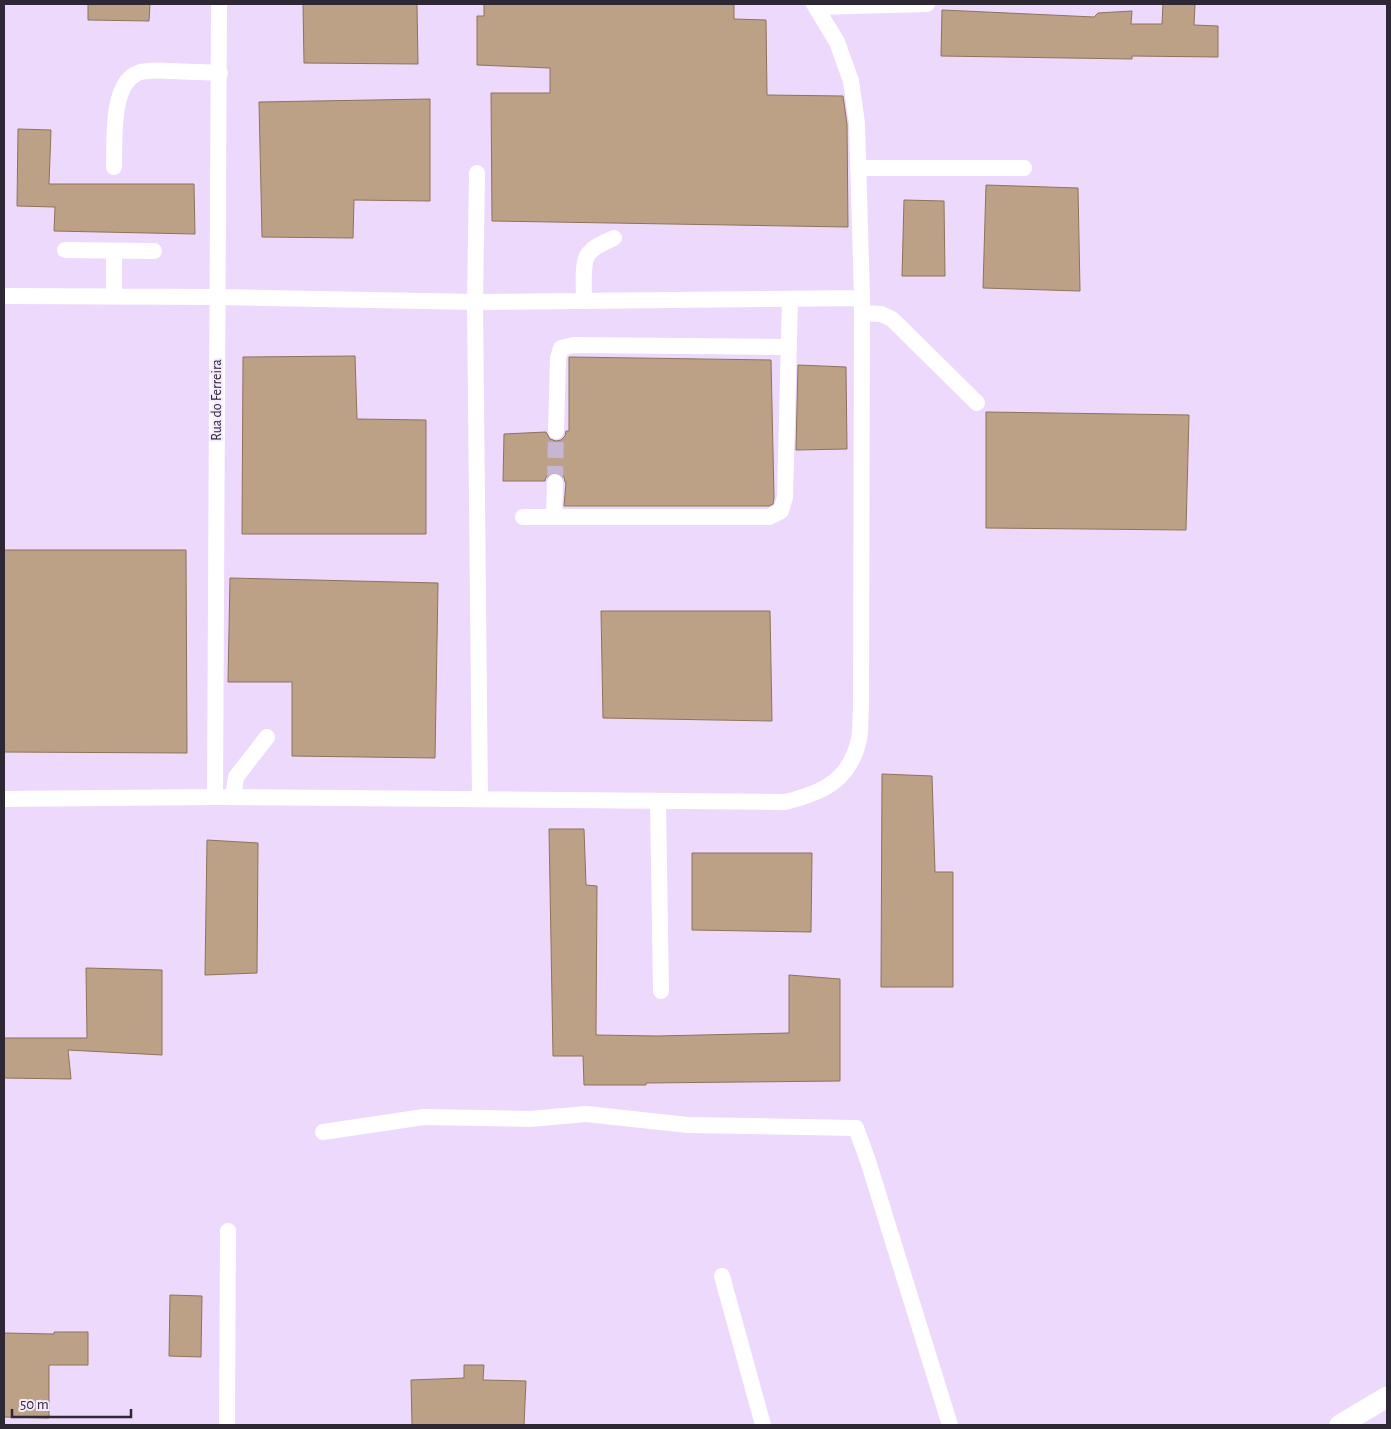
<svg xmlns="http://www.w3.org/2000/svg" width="1391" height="1429" viewBox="0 0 1391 1429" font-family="'Alegreya Sans',sans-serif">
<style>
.building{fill:#bda187;stroke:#8d735a}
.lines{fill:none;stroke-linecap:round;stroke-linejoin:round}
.minor-tunnel{stroke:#c6b5d3;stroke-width:16;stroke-dasharray:16 8;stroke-linecap:butt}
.minor{stroke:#fff;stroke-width:16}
.major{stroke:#fff;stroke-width:21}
.labels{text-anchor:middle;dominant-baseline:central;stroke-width:4;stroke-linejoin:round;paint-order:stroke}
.street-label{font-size:14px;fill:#2e2734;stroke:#f5eafe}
</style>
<rect width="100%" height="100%" fill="#ecd9fb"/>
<path class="building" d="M88,4H150L149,21L88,20Z
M303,4H417L418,64L304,63Z
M484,4H734V19L766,20L767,95L843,96L847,124L848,227L492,221L491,93H550V68L477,65V16H484Z
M1163,4H1195L1194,25L1218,26V57L1132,56V59L941,56L942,10L1094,17L1098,13L1132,11L1131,24H1162Z
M430,99V201L354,200L353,238L262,237L259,102Z
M18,129L51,130L49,184H194L195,234L54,231L55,207L17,206Z
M986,185L1078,188L1080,291L983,288Z
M904,200L944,201L945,276H902Z
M355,356L357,419L426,420V534H242L243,357Z
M569,357L771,360L774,498L773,504L769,506H564L566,482H565L564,477L560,473L555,472L550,473L546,477L545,481H503L504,434L546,432L550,439L556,441L561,440L565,436L566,431H569Z
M798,365L846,367L847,449L796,450Z
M986,412L1189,415L1186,530L986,528Z
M4,550H186L187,753L4,752Z
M230,578L438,583L435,758L292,756V682H228Z
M601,611H770L772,721L603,718Z
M882,774L932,776L935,872H953V987H881Z
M549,829H584L586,885L597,886L596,1035L658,1036L789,1033V975L840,979V1081L646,1083V1085H584L583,1056H553Z
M207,840L258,843L257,973L205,975Z
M692,853H812L811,932L692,930Z
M86,968L162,970V1055L68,1050L71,1079L4,1078V1038H87Z
M170,1295L202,1296L201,1357L169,1356Z
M54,1332H88V1365H49V1418L4,1417V1333L54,1334Z
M464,1365H484L483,1380L526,1381L524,1425H412L411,1380L464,1378Z"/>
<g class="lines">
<path class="minor-tunnel" d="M555,482L556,431"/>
<path class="minor" d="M816,7L927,4
M114,167C115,142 110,84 138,73C149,69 162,71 173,71C189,72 204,72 220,73
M858,168H1024
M477,173L475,302L480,799
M65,250L154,251
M114,251V296
M4,296L218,297L475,302L862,298
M584,301C584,288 582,267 587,256C592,247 605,242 614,238
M862,313L881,314L892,319L977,403
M556,431L558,358L561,348L574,345L789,347
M523,517H769L781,511L785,497L790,299
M554,517L555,482
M215,797L219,4
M233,797L236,777L267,737
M4,799L215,797L785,802C822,793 850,781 859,739C861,729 860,718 861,708L862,298L857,123L851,81L837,42L814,4
M658,801L661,991
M323,1132L424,1117L530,1119L586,1114L688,1125L856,1128L868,1161L950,1425
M722,1276L763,1425
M227,1425L228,1231"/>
<path class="major" d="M1340,1425L1387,1397"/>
</g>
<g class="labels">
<g class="street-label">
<text transform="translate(217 400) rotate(-90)">Rua do Ferreira</text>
</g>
</g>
<rect width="1391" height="1429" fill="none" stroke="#2e2734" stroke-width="10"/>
<path d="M12 1409v8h119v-8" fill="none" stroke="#2e2734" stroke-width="2.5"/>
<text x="20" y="1409" font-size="15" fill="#2e2734" stroke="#f5eafe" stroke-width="4" paint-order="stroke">50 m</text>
</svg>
